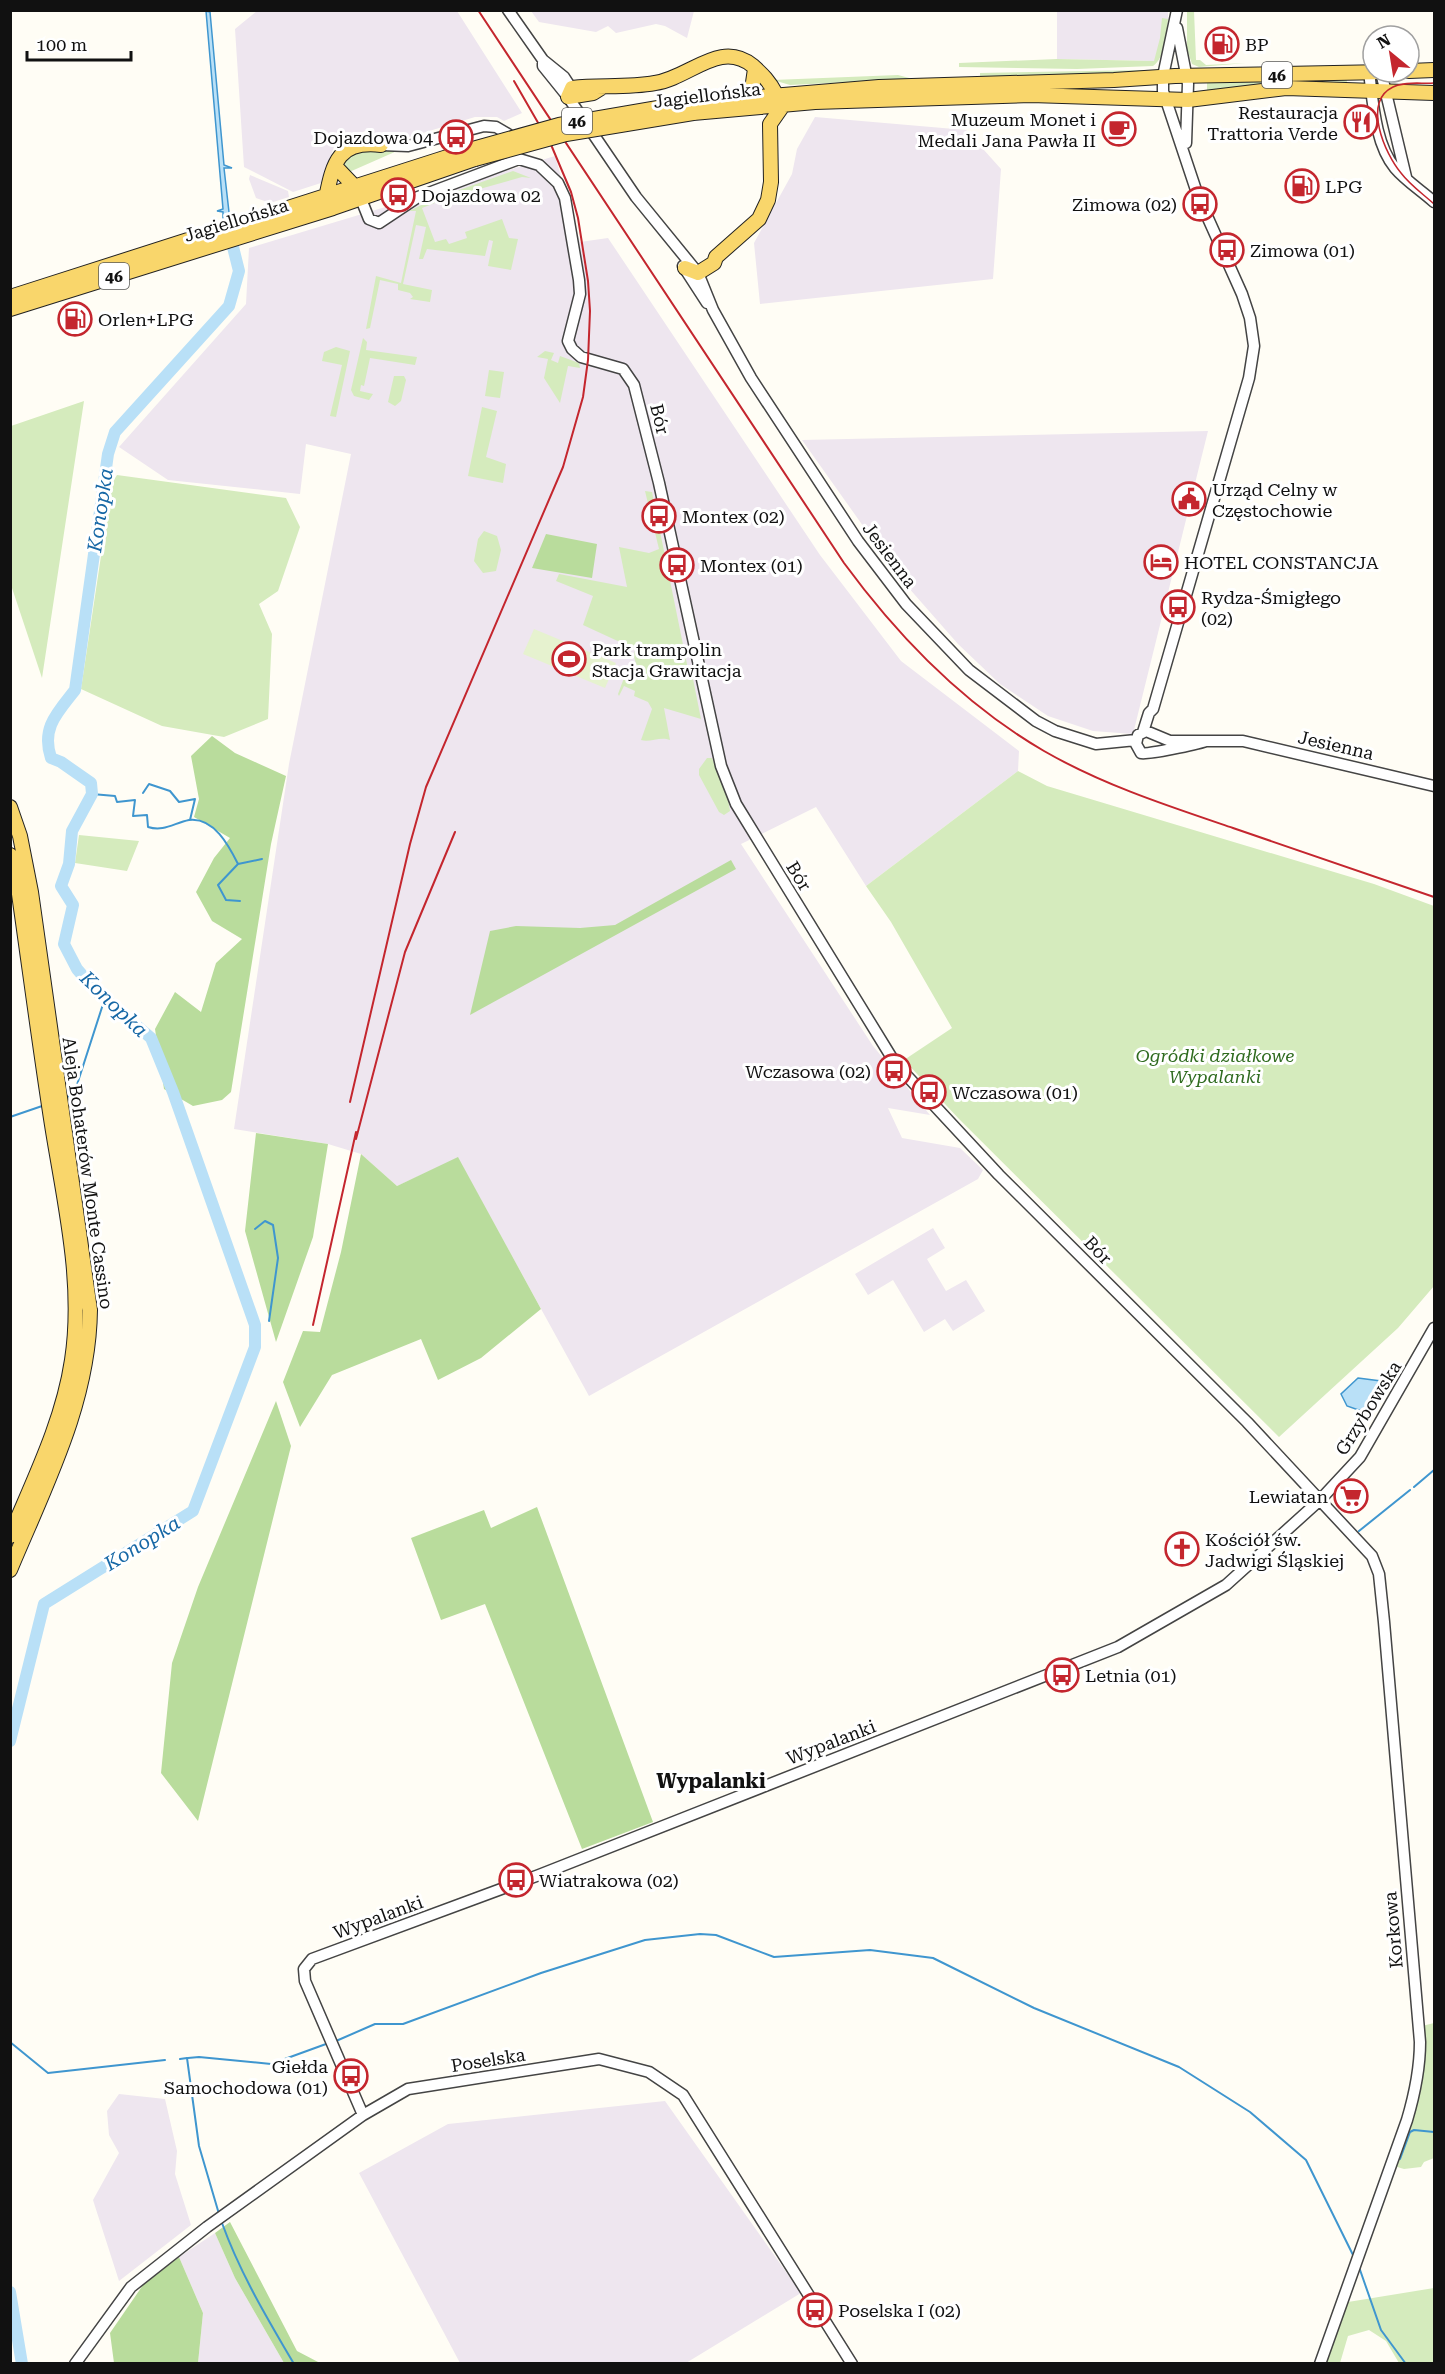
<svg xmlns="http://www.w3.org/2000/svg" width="1445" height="2374" viewBox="0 0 1445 2374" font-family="'Roboto Serif',serif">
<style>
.industrial{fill:#eee6ef}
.green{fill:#d5ebbd}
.forest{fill:#b9dc9c}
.pitch{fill:#e6f2cf}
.water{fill:#b9e0f7;stroke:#3f96cf;stroke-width:1.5}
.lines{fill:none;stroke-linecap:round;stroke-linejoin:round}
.stream{stroke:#3f96cf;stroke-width:2}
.river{stroke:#b9e0f7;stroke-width:12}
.minor-casing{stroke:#444;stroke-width:13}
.major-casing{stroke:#222;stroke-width:16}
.minor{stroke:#fff;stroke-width:10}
.major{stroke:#f9d66b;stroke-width:14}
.tram{stroke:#c4262e;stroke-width:1.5}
.rail{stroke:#c4262e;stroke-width:2}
.major-bridge-casing{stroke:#222;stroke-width:16;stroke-linecap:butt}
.major-bridge{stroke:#f9d66b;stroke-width:14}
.labels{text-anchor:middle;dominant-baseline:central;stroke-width:6;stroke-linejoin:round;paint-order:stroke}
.shield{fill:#fff;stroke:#585858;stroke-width:1.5}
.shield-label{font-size:16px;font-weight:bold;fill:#111}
.poi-label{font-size:18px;fill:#111;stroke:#fff;text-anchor:start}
.street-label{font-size:18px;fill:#111;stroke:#fff}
.park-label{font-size:18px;font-style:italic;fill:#2f6b1f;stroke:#fff}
.water-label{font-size:20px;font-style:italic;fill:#1768a6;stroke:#fff}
.neighbourhood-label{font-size:20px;font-weight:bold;fill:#111;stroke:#fff}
</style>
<rect width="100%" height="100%" fill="#fffdf5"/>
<path class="industrial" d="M257,11H457L522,113L504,121L497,117H475L400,140L365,131L334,147L321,183L293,192L244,167L235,29Z
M531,11H694L687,38L665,26L656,24L616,33L608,26L596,32L539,22Z
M1057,11H1168V19L1155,61L1057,59Z
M815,117L966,130L1001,169L993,279L760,304L754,243L792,174L797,149Z
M555,156L580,242L608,238L820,555L901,661L1019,751L1018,771L866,886L816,807L741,844L873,1046L930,1115L888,1108L902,1138L960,1148L983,1170L978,1179L589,1396L458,1158L397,1186L361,1154L328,1144L234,1129L289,764L351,454L306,444L300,494L168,480L119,447L246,304L249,248Z
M250,175L288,191L289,197L270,203L256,198L249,179Z
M1208,431L1133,734L1093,731L1048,716L1000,684L958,644L900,578L802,440Z
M933,1228L945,1248L927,1259L946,1291L966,1280L985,1311L953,1331L945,1319L924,1332L893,1280L868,1295L855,1274Z
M119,2094L165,2099L177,2151L175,2174L191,2225L119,2281L93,2200L119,2153L109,2135L107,2111Z
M665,2101L801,2293L686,2363H460L359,2173L448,2124Z
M215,2233L235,2278L284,2363H198L203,2313L179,2257Z"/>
<path class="green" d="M1187,11H1194L1196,60H1200L1206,65L1246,63L1199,67L1192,64L1187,49Z
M1162,18L1168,19C1166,34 1166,57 1153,66L1077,69L959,67V63L1057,59L1154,61L1160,38Z
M1146,70V75L980,77V73Z
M898,75L913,79L790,85L773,80Z
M1346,77L1347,82L1305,81L1207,94V80Z
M368,147L397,151L347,173L342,164L346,156Z
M513,171L531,178L522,177L444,199L445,195Z
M438,197L440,201L422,208L435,242L446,239L449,244L467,238L465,232L502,219L509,238L518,239L511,270L488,266L493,241L489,240L485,256L427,249L423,259H419L426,227L416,225L403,284L432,290L430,302L410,299L413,297L410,293L398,290V284L380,280L370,328L366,329L376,276L401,283L416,211H409Z
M363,338L367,342L366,350L417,357L415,365L370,358L364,386L361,385L360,391L373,394L369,400L354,396L351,390Z
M336,347L350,351L336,417L330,416L342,365L322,361L324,352Z
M545,351L554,353L551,360L558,363L560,356L579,363L580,368L568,366L560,403L544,378L548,359L537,357Z
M489,370L504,372L500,398L485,396Z
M394,376H404L406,380L401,401L395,406L388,402Z
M84,401L42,678L11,585V426Z
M482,407L497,411L486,457L506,464L503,483L468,476Z
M117,475L286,498L300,527L278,591L259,604L272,634L268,719L224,737L162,726L81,689L112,483Z
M645,491L652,492L690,679H693L701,719L664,708L670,740C660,736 650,743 641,740L652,709L648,702L634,696L635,691L624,686L619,696L618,694L624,678L633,676L637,667L634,657L635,649L583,625L593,596L556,581L559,574L627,587L619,547L649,553L659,549Z
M484,531L497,536L501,550L496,571L483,573L474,561L478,539Z
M707,758H712L728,799L730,811L724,815L719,812L699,775V769Z
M1018,771L1047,786L1374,884L1434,906V1286L1398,1328L1279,1437L959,1119L904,1060L952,1028L891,922L866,886Z
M79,835L139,841L127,871L75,863Z
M1434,2023V2158L1424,2162L1421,2167L1404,2169L1394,2166L1408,2126L1422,2026Z
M1434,2288V2363H1399L1386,2341L1369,2330L1348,2336L1340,2363H1326L1348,2302Z"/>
<path class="forest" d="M546,534L597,544L592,578L532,568Z
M212,736L235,753L286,776L271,844L231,1092L222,1100L193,1106L164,1089L155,1029L175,992L201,1012L216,963L242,939L212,921L196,892L214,858L230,838L194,817L199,799L191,756Z
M731,860L736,869L470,1015L490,931L516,926L580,928L615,925Z
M256,1133L328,1144L313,1237L276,1342L245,1231Z
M361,1154L397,1186L458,1157L541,1309L481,1358L438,1380L421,1339L332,1375L300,1427L283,1382L303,1331L320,1332L341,1252Z
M276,1401L291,1446L198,1821L161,1773L172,1663L198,1587Z
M537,1507L653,1822L582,1849L485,1604L441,1620L411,1538L484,1510L491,1528Z
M230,2222L297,2351L320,2363H284L235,2278L215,2233Z
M179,2257L203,2313L198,2363H114L110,2333L143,2285Z"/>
<path class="pitch" d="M534,629L616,663L605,688L523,654Z"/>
<path class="water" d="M206,11L210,12L224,165L232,168H224L230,221L223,223V212L217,211L223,209Z
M1358,1378L1381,1381L1385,1386L1367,1413L1347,1406L1341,1394Z"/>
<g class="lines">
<path class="stream" d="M143,793L149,784L170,791L179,802L195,799L190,820
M92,794L115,796L117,802L135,800L133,816L147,815L148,827C164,832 174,823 189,820C214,817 229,846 238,864L218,885L226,900L240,901
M238,864L262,859
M64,1098L74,1094L105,998
M10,1117L45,1105
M255,1229L265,1221L273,1225L278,1258L269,1321
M1414,1487L1434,1470
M1359,1531L1410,1490
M336,2041L375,2024H403L541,1973L645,1940L700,1934L716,1935L774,1957L870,1950L933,1958L1034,2008L1179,2067L1250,2112L1306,2160L1354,2257
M10,2042L48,2073L165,2060
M188,2058L199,2057L271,2064L326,2044
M180,2059L187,2058L199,2146L219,2214
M1400,2159L1410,2132L1414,2130L1434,2132
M222,2223C240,2273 267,2318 294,2364
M1359,2267L1381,2330L1406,2364"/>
<path class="river" d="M10,1741L44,1604L193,1511L255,1347V1325L173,1092L151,1038L96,991L77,969L64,944L73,905L61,886L69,864L72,831L92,794L91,783L61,762L51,758C41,728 57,713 75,690L108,454L115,432L229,306L239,271L233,247
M10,2292L22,2364"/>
<defs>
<path id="minor" d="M508,10L543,60V66L568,97L636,197L698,273L713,310L751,378L858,541L906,604L969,670L1036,721L1055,731L1096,744L1136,740
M1177,28L1188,84L1186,143
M543,60L564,77L575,94
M1369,72C1373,102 1375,144 1395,168C1406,181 1422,191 1434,202
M1381,72L1406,177
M381,145L408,146L484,126L496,127L508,134L514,144
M361,199L369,219L379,223L418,197L519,159L539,165L558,183L565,198L579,280L580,294L568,341L572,349L581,357L623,369L634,385L659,483L721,766L736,804L895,1063L999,1175L1247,1422L1372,1556L1379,1574L1384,1622L1420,2042C1420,2070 1415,2093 1407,2120L1320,2364
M683,266L707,303
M1143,732L1149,713L1153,709L1249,378L1254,346L1250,318L1242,294L1198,196L1163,91V76L1177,10
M1206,741C1197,744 1147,755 1141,753L1136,744L1138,735L1146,731L1170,741H1243L1434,786
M363,2115L305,1981L304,1969L312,1959L539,1875L1118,1647L1226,1585L1320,1500L1360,1457L1434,1328
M75,2364L131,2287L207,2227L363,2115L408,2089L599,2059L649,2072L683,2095L852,2364"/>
<path id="major" d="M1409,71L1434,70
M601,88L593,93L568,97L572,88C600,85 627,88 655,83C690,78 720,39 753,66C763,75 769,81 776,94
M751,96L755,69
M687,103L879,87L1114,80L1175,76L1385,72
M693,113L815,102L1031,95L1188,100L1286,88L1434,93
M335,166L356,188
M326,198C333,162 339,140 381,145
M685,268L698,273L714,263L716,257L759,219L768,200L771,182L770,124L784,104
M10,297L469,150
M10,309L333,208L475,159
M10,807L20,836L31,892L90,1310C89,1403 45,1486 10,1570
M10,855L19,894C30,971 40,1048 52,1125C64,1201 84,1282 72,1360C63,1421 34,1479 10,1536"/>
</defs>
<use href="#minor" class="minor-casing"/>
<use href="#major" class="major-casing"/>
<use href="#minor" class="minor"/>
<use href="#major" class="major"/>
<path class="tram" d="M1434,83C1422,84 1405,81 1393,87C1362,102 1385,154 1401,173C1410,185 1423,194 1434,204"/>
<path class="rail" d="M478,10L844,563C899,638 963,704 1044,751C1103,785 1168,806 1233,828C1300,851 1367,874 1434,897
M350,1102L410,844L426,787L563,467L583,397L588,360L590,311L588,281L578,218L571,192L552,147L514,81
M356,1139L405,952L455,832
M313,1325L356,1132"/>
<defs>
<path id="major-bridge" d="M469,150L559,125L687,103
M475,159L566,134L693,113"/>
</defs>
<use href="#major-bridge" class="major-bridge-casing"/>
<use href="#major-bridge" class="major-bridge"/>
</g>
<defs>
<symbol id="fuel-ring" viewBox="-11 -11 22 22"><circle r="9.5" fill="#fff" stroke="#c4262e" stroke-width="1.5"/><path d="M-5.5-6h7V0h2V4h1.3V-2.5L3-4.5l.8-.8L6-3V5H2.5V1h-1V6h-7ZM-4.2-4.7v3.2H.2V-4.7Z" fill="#c4262e"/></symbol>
<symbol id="restaurant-ring" viewBox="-11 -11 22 22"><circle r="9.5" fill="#fff" stroke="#c4262e" stroke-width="1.5"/><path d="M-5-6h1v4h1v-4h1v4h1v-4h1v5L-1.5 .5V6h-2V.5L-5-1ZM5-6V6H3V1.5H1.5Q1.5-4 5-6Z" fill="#c4262e"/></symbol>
<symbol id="cafe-ring" viewBox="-11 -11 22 22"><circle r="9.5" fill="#fff" stroke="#c4262e" stroke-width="1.5"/><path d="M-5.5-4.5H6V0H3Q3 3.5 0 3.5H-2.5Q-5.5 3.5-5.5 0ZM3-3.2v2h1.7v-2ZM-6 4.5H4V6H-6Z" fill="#c4262e"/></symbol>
<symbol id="bus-ring" viewBox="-11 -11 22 22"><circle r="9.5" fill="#fff" stroke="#c4262e" stroke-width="1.5"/><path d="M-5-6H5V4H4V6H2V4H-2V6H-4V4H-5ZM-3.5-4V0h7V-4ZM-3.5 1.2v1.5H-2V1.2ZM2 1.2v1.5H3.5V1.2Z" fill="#c4262e"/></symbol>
<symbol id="civic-ring" viewBox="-11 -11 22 22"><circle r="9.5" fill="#fff" stroke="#c4262e" stroke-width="1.5"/><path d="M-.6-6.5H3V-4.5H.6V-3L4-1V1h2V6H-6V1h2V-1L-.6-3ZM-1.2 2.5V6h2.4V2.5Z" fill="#c4262e"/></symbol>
<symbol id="hotel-ring" viewBox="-11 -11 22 22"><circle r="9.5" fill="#fff" stroke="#c4262e" stroke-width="1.5"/><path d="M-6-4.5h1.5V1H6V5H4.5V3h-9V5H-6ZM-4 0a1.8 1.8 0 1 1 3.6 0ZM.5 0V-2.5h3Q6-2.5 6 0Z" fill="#c4262e"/></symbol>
<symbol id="stadium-ring" viewBox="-11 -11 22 22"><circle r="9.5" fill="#fff" stroke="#c4262e" stroke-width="1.5"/><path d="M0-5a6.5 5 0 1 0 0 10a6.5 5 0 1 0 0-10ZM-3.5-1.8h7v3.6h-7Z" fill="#c4262e"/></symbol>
<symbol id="supermarket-ring" viewBox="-11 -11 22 22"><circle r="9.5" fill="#fff" stroke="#c4262e" stroke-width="1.5"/><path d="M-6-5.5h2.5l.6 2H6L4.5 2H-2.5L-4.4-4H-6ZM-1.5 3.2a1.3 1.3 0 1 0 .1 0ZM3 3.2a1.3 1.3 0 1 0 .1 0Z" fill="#c4262e"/></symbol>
<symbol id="church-ring" viewBox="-11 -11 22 22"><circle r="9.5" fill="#fff" stroke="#c4262e" stroke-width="1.5"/><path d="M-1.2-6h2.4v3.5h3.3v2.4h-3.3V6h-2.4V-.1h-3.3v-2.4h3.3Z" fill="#c4262e"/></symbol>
</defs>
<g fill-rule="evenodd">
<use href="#fuel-ring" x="1203" y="25" width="38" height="38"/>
<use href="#restaurant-ring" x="1342" y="103" width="38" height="38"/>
<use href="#cafe-ring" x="1100" y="110" width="38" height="38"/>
<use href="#bus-ring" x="437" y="118" width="38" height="38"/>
<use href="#fuel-ring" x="1283" y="167" width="38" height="38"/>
<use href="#bus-ring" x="379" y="176" width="38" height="38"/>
<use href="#bus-ring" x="1181" y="185" width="38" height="38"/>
<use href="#bus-ring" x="1208" y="231" width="38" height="38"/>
<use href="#fuel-ring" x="56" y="300" width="38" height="38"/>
<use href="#civic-ring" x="1170" y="480" width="38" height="38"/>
<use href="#bus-ring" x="640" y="497" width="38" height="38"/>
<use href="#hotel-ring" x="1142" y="543" width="38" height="38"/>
<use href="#bus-ring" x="658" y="546" width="38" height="38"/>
<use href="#bus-ring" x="1159" y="588" width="38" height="38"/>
<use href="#stadium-ring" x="550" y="640" width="38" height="38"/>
<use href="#bus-ring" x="875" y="1052" width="38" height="38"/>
<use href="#bus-ring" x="910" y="1073" width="38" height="38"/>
<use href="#supermarket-ring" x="1332" y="1477" width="38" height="38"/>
<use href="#church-ring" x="1163" y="1530" width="38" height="38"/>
<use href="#bus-ring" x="1043" y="1656" width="38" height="38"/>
<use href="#bus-ring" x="497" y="1861" width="38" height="38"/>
<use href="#bus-ring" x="332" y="2057" width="38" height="38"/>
<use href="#bus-ring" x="796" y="2291" width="38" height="38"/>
</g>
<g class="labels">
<g class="shield">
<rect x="1262" y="62" width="30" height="26" rx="4.5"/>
<rect x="562" y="108" width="30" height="26" rx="4.5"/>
<rect x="99" y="263" width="30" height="26" rx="4.5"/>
</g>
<g class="shield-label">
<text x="1277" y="75">46</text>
<text x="577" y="121">46</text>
<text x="114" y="276">46</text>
</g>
<g class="poi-label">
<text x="1245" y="44">BP</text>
<text x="1338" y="112" text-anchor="end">Restauracja<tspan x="1338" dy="21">Trattoria Verde</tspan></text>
<text x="1096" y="119" text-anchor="end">Muzeum Monet i<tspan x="1096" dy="21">Medali Jana Pawła II</tspan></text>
<text x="433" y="137" text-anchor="end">Dojazdowa 04</text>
<text x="1325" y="186">LPG</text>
<text x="421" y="195">Dojazdowa 02</text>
<text x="1177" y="204" text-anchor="end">Zimowa (02)</text>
<text x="1250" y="250">Zimowa (01)</text>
<text x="98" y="319">Orlen+LPG</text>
<text x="1212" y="489">Urząd Celny w<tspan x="1212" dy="21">Częstochowie</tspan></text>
<text x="682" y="516">Montex (02)</text>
<text x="1184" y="562">HOTEL CONSTANCJA</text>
<text x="700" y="565">Montex (01)</text>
<text x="1201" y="597">Rydza-Śmigłego<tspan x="1201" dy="21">(02)</tspan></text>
<text x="592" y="649">Park trampolin<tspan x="592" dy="21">Stacja Grawitacja</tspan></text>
<text x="871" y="1071" text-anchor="end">Wczasowa (02)</text>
<text x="952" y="1092">Wczasowa (01)</text>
<text x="1328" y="1496" text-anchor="end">Lewiatan</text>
<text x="1205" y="1539">Kościół św.<tspan x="1205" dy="21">Jadwigi Śląskiej</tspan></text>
<text x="1085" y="1675">Letnia (01)</text>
<text x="539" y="1880">Wiatrakowa (02)</text>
<text x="328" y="2066" text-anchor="end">Giełda<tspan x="328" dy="21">Samochodowa (01)</tspan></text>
<text x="838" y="2310">Poselska I (02)</text>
</g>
<g class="street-label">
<text transform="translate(707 95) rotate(-7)">Jagiellońska</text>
<text transform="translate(236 220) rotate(-17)">Jagiellońska</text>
<text transform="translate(660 419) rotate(76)">Bór</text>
<text transform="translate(890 555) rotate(53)">Jesienna</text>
<text transform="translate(1336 745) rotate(13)">Jesienna</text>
<text transform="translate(799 876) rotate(59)">Bór</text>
<text transform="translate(88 1173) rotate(82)">Aleja Bohaterów Monte Cassino</text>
<text transform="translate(1098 1250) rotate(47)">Bór</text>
<text transform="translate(1368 1408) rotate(-58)">Grzybowska</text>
<text transform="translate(831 1742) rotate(-21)">Wypalanki</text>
<text transform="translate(378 1917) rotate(-20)">Wypalanki</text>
<text transform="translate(1393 1930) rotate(-95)">Korkowa</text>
<text transform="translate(488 2060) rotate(-9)">Poselska</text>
</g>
<g class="park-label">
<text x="1215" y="1055">Ogródki działkowe<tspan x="1215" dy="21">Wypalanki</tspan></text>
</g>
<g class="water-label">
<text transform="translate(100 510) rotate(-82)">Konopka</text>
<text transform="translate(114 1004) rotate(44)">Konopka</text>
<text transform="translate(142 1543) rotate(-32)">Konopka</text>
</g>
<g class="neighbourhood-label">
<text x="711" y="1781">Wypalanki</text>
</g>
</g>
<rect width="1445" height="2374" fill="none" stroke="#111111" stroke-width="24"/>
<g transform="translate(1391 54) rotate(330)"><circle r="28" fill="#ffffff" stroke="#a0a0a0" stroke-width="1.5"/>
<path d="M0-4.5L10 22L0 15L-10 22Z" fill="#c4262e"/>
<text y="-9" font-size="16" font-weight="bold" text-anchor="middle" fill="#111111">N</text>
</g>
<path d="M27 51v9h104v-9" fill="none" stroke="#111111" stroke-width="3"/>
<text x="36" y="51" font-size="18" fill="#111111" stroke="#ffffff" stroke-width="4.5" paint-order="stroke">100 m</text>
</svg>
